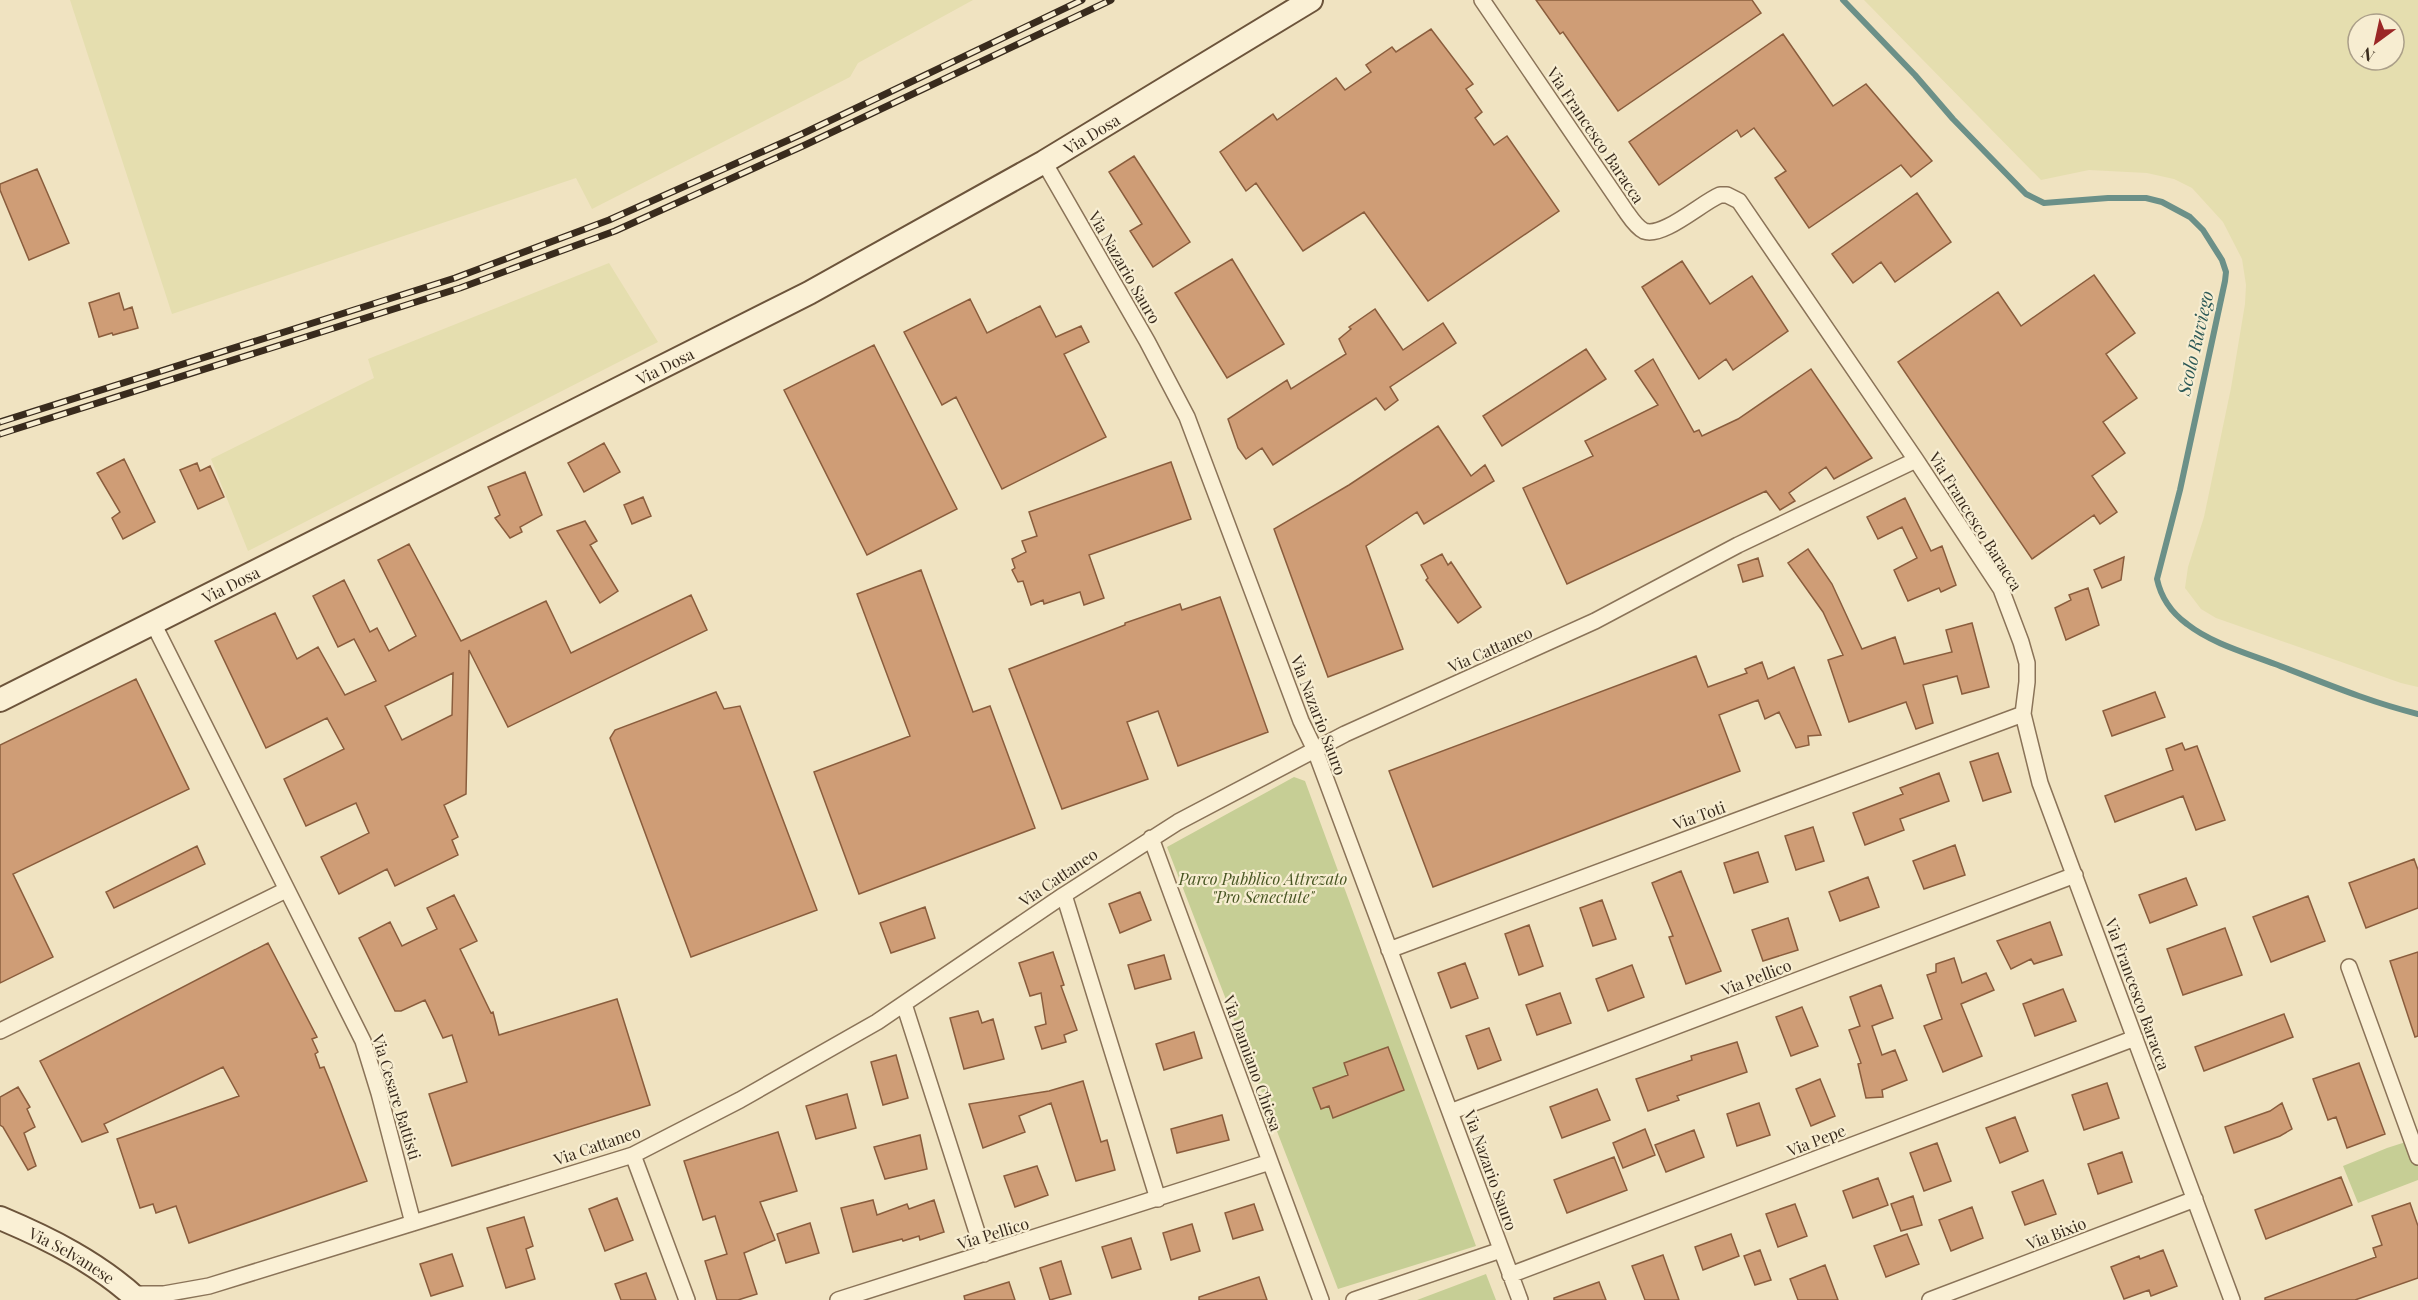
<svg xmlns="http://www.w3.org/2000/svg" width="2418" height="1300" viewBox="0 0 2418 1300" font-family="'Playfair Display',serif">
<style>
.farmland{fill:#e5deaf;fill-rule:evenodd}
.green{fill:#c6ce95}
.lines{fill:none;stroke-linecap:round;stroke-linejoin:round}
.stream{stroke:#6b9088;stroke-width:6}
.building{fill:#cf9d76;stroke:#8a5d3d;stroke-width:1.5;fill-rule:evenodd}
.street-casing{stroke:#8a7358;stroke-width:18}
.secondary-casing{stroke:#6c543b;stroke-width:26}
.street{stroke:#faf0d5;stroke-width:15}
.secondary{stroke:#faf0d5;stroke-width:22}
.rail-casing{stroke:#392b1d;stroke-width:7}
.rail{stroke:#f7edd1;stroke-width:4.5;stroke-dasharray:14;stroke-linecap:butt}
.labels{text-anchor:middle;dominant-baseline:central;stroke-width:4.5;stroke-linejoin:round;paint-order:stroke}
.street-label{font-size:16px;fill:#392b1d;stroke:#f7edd1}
.park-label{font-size:16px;font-style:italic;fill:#485623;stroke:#f7edd1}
.water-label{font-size:18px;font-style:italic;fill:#2c5957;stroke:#f7edd1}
</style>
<rect width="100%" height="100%" fill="#f0e3c1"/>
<path class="farmland" d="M70,0H973L858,63L850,77L592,209L576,178L172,314Z
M1864,0H2418V687L2401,683L2216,618L2201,609L2185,588L2188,567L2204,517L2231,388L2245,304L2246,285L2242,259L2223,222L2192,188L2174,179L2147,173L2089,170L2041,180ZM2358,24H2394V60H2358Z
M609,263L658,342L248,551L211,459L374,378L368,359Z"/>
<path class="green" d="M1294,777L1305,781L1476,1246L1338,1289L1167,847Z
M2412,1140L2418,1157V1180L2358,1203L2343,1166L2387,1148Z
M1486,1274L1496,1300H1417Z"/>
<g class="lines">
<path class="stream" d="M1843,0L1915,75L1953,119L2026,194L2044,203L2108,198H2146L2162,202L2190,217L2203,230L2222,260L2226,272L2225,281L2180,490L2157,579C2161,598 2172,613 2187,624C2211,643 2246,653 2275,664C2322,682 2369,702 2418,714"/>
</g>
<path class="building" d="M1536,0H1752L1761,13L1618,111L1563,32L1560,34Z
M1431,29L1473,84L1466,89L1482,112L1475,118L1494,145L1507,136L1559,211L1428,301L1364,212L1303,251L1256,183L1246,191L1220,152L1273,114L1277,120L1336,78L1345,90L1371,72L1366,65L1392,47L1396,52Z
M1783,34L1833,106L1866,84L1932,161L1911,177L1901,165L1809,228L1775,178L1786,171L1754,128L1741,137L1737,130L1659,185L1629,142Z
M1134,156L1190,242L1153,267L1130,231L1142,224L1109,172Z
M37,169L69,243L29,260L0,190V184Z
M1917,193L1951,242L1895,282L1881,262L1853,283L1832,254Z
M1232,259L1284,344L1227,378L1175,293Z
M1682,261L1710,304L1752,276L1788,331L1733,370L1726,359L1699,379L1642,287Z
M2094,275L2135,333L2106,354L2137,398L2103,422L2125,453L2092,476L2117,512L2100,524L2094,515L2032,559L1898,362L1998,292L2021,326Z
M119,293L124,310L132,307L138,328L113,335L112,333L99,337L89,303Z
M970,299L987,333L1040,306L1056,337L1081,326L1089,342L1064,354L1106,437L1002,489L956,397L942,405L904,332Z
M1375,309L1403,350L1443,323L1456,343L1390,387L1398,400L1385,410L1376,398L1273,465L1262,448L1246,459L1238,448L1228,419L1287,380L1291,389L1346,354L1339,339L1351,329L1349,327Z
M874,345L957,509L867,555L784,390Z
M1586,349L1606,379L1502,446L1483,416Z
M1653,359L1694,432L1699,430L1702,436L1738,419L1811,369L1872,458L1834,479L1826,467L1789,493L1795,501L1780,510L1766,491L1567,584L1523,488L1593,456L1585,441L1658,405L1635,371Z
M1438,426L1471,476L1485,465L1494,481L1424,524L1417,512L1366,546L1403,649L1328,677L1274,529L1349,485Z
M604,443L620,472L584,492L568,463Z
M124,459L155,522L123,539L112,518L120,512L97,473Z
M1171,462L1191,519L1089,555L1104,598L1084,605L1080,592L1044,604L1043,600L1031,605L1023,581L1018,582L1012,570L1015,568L1012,559L1026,552L1022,541L1037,536L1029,512Z
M197,463L200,471L210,466L224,497L198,509L180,470Z
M525,472L542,515L520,527L522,532L510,538L495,518L500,515L488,487Z
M643,497L651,516L632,524L624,505Z
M1905,498L1931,551L1942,546L1956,585L1941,592L1939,588L1908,601L1894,570L1917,558L1902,527L1878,539L1867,517Z
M585,521L597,541L590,545L618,591L600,603L557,531Z
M409,544L461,641L546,601L571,653L691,595L707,630L508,727L469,650L466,794L444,805L458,837L452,840L458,855L395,886L387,869L339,894L321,857L369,833L356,803L306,826L284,779L344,749L327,718L266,748L215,641L275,613L297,659L318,647L345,695L376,681L354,639L338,647L313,596L344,580L370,632L377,628L389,651L416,636L378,560ZM453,673L452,715L402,740L385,706Z
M1808,549L1832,584L1862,649L1895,637L1904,664L1952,652L1946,630L1972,623L1989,687L1962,694L1957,676L1923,685L1933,723L1916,729L1906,702L1849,722L1828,660L1843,655L1823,612L1788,563Z
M1442,554L1448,565L1451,562L1481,607L1458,623L1426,580L1428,578L1421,565Z
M2124,557L2121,580L2102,588L2094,570Z
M1758,558L1763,576L1743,582L1738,565Z
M921,570L973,712L990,706L1035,828L859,894L814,772L910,736L857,594Z
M2088,588L2099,625L2066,640L2055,608L2071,600L2069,595Z
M1220,597L1268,732L1178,766L1158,711L1127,722L1148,779L1062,809L1009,669L1125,625V623L1180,604L1182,610Z
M1696,656L1708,687L1747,673L1745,669L1762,662L1768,679L1794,667L1821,735L1808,736L1809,745L1796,748L1779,712L1765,719L1758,700L1719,715L1740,771L1433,887L1389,771Z
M136,679L189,789L13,874L53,957L0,983V745Z
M716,692L724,709L740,706L817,910L691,957L610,738L615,730Z
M2155,692L2165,717L2112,736L2103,711Z
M2182,743L2185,750L2197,746L2225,820L2196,830L2183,796L2115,822L2105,796L2173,770L2166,749Z
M1998,753L2011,792L1983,801L1970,762Z
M1939,773L1949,801L1900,819L1904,830L1865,845L1853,813L1903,794L1900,788Z
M1813,827L1824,861L1796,870L1785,836Z
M1955,845L1965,875L1924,889L1913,861Z
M197,846L205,864L114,908L106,892Z
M1758,852L1768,882L1734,893L1724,863Z
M2414,859L2418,870V908L2366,928L2349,883Z
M1681,871L1721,971L1686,984L1669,937L1673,936L1652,883Z
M1868,877L1879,907L1840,921L1829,892Z
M2186,878L2197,905L2150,923L2139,895Z
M1140,892L1151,920L1120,933L1109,904Z
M454,895L477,941L460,949L491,1013L493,1012L499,1035L617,999L650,1105L452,1166L429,1094L467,1082L452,1035L443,1038L425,1000L401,1011H395L359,938L390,922L402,946L437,929L427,908Z
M2308,896L2325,941L2271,962L2253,917Z
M1602,900L1616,939L1593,946L1580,908Z
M925,907L935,938L891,953L880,923Z
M1788,918L1798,950L1763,961L1752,930Z
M2050,922L2062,955L2034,964L2031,959L2011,969L1997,941Z
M1529,925L1543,966L1519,975L1505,934Z
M2225,928L2242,975L2183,995L2167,949Z
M268,943L317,1037L312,1039L318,1052L315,1054L320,1068L324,1067L331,1084L367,1181L189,1243L176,1206L156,1213L153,1204L140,1208L117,1139L239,1096L223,1067L104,1124L108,1132L82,1142L40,1061Z
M1053,952L1064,985L1061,986L1077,1030L1064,1035L1066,1042L1042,1049L1035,1027L1046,1024L1041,993L1030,996L1019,963Z
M2418,952V1036L2415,1037L2390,961Z
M1164,955L1171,979L1135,989L1128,965Z
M1954,958L1962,983L1986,973L1994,990L1961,1004L1982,1056L1943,1072L1924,1026L1942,1019L1927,975L1936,972V964Z
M1465,963L1478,998L1451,1008L1438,973Z
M1632,965L1644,997L1608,1011L1596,979Z
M1881,985L1893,1018L1872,1026L1882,1055L1895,1050L1907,1080L1882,1090L1883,1097L1866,1098L1858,1064L1861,1063L1849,1030L1860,1026L1850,997Z
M2063,989L2076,1021L2035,1036L2023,1004Z
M1560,993L1571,1023L1537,1035L1526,1005Z
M1802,1007L1818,1046L1791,1056L1776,1017Z
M978,1011L982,1023L993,1019L1004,1059L964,1069L950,1018Z
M2284,1014L2293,1037L2204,1071L2195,1047Z
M1489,1028L1501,1060L1478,1069L1466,1036Z
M1194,1032L1202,1058L1164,1070L1156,1044Z
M1737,1042L1747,1072L1677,1096L1679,1100L1648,1111L1636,1079L1692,1060L1691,1056Z
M1388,1047L1404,1090L1333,1118L1329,1106L1321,1109L1313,1088L1348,1075L1344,1063Z
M896,1055L908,1098L883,1105L871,1062Z
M2359,1063L2385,1134L2347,1148L2336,1117L2328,1120L2313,1079Z
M1820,1079L1835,1116L1811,1126L1796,1089Z
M1083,1081L1101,1142L1107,1140L1115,1170L1076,1181L1051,1103L1019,1116L1025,1132L983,1148L969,1104L1049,1091Z
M2107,1083L2119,1118L2084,1130L2072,1095Z
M18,1087L30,1107L27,1109L35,1127L24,1133L36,1166L28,1170L3,1127L0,1125V1097Z
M1597,1089L1610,1120L1562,1138L1550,1107Z
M847,1094L856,1128L816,1139L806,1106Z
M1759,1103L1770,1135L1737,1146L1727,1114Z
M2282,1103L2292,1129L2280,1136L2234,1153L2225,1127L2270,1111Z
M1222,1115L1229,1140L1177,1153L1171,1129Z
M2015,1117L2028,1151L2000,1163L1986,1128Z
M1645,1129L1655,1155L1623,1168L1613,1143Z
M1694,1130L1704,1157L1666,1172L1655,1145Z
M778,1132L797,1191L760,1202L775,1240L744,1253L757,1294L738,1300H717L705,1261L727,1254L715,1216L703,1220L684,1161Z
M920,1135L927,1169L885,1179L874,1147Z
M1937,1143L1951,1181L1924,1191L1910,1153Z
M2122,1152L2132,1182L2098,1194L2088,1164Z
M1614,1157L1627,1190L1567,1213L1554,1180Z
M1037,1166L1048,1195L1015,1207L1004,1176Z
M2341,1177L2352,1205L2266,1239L2255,1210Z
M1878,1178L1888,1205L1853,1218L1843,1191Z
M2043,1180L2056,1214L2025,1225L2012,1192Z
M1913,1196L1922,1225L1901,1231L1891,1204Z
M617,1198L633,1240L605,1251L589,1209Z
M873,1200L877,1215L907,1204L909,1209L934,1200L944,1232L920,1240L919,1236L903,1241L902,1239L853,1252L841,1208Z
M2410,1203L2418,1226V1278L2355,1300H2265V1298L2376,1257L2373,1248L2382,1245L2372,1216Z
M1254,1204L1263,1230L1233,1239L1225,1213Z
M1795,1204L1807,1236L1778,1247L1766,1214Z
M1972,1207L1983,1238L1951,1251L1939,1220Z
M524,1217L533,1246L526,1249L535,1279L506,1288L487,1228Z
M810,1223L819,1253L786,1263L777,1234Z
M1192,1224L1200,1251L1171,1260L1163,1233Z
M1731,1234L1739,1256L1703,1270L1695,1247Z
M1907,1234L1919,1264L1886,1277L1874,1246Z
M1131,1238L1141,1269L1112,1278L1102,1247Z
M1760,1250L1771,1280L1755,1285L1744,1256Z
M2163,1250L2177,1286L2151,1296L2149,1290L2124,1299L2111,1267L2139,1256L2140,1259Z
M452,1254L463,1286L431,1296L420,1264Z
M1663,1255L1679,1300H1645L1632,1266Z
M1061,1261L1071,1294L1050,1300L1040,1268Z
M1825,1265L1838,1300H1798L1790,1279Z
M646,1273L656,1300H621L615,1284Z
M1259,1277L1267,1300H1199V1297Z
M1009,1282L1015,1300H965L964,1296Z
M1599,1282L1606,1300H1554V1298Z"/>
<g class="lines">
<defs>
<path id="street" d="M1482,0L1625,210C1630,217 1636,227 1644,231C1663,238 1701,203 1720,195H1727L1739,201L1916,460L2001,589L2021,642L2027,663V682L2023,714L2040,783L2232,1300
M1044,162L1147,341L1187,417L1301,721L1315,750L1520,1300
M154,625L363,1041L379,1093L413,1223
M1151,838L1321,1300
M1064,895L1158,1199
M1389,950L2023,714
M2349,967L2418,1157
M904,1004L984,1254
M0,1031L286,890
M1450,1112L2075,875
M633,1155L687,1300
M1510,1275L2135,1038
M131,1294H164L209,1286L633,1155L740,1100L877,1022L1064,895L1178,822L1345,734L1595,621L1738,545L1916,460
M838,1300L1270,1162
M1354,1300L1501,1250
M1930,1300L2195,1199"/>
<g id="secondary">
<path id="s1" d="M0,700L809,293L1044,162L1311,0"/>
<path id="s2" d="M0,1218C50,1239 98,1263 138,1300"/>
</g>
</defs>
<use href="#street" class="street-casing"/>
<use href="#secondary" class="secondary-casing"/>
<use href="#street" class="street"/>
<use href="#secondary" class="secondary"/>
<defs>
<path id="rail" d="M0,422L455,278L609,220L802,134L1082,0
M0,434L460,288L615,231L805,145L1111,0"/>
</defs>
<use href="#rail" class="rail-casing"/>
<use href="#rail" class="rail"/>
</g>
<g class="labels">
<g class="street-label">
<text stroke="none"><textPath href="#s1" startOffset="1230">Via Dosa</textPath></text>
<text transform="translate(1596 135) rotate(56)">Via Francesco Baracca</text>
<text transform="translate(1125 267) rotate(60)">Via Nazario Sauro</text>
<text stroke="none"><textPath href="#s1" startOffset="744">Via Dosa</textPath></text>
<text transform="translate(1976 521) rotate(58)">Via Francesco Baracca</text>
<text stroke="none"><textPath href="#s1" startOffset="258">Via Dosa</textPath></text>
<text transform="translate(1490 649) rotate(-24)">Via Cattaneo</text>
<text transform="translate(1319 715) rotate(69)">Via Nazario Sauro</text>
<text transform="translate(1699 815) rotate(-20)">Via Toti</text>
<text transform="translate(1058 877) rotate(-34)">Via Cattaneo</text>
<text transform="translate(1756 977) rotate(-21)">Via Pellico</text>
<text transform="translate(2138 994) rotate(70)">Via Francesco Baracca</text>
<text transform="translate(1253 1063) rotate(70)">Via Damiano Chiesa</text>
<text transform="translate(397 1097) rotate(73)">Via Cesare Battisti</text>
<text transform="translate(1816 1140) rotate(-21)">Via Pepe</text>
<text transform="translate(597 1145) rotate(-19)">Via Cattaneo</text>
<text transform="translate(1491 1170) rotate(70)">Via Nazario Sauro</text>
<text transform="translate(993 1233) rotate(-17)">Via Pellico</text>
<text transform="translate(2056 1233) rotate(-21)">Via Bixio</text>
<text stroke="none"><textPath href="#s2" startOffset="81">Via Selvanese</textPath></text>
</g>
<g class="park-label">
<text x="1263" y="878">Parco Pubblico Attrezato<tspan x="1263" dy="18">"Pro Senectute"</tspan></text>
</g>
<g class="water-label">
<text transform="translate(2195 343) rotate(-77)">Scolo Ruviego</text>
</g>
</g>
<g transform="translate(2376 42) rotate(213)"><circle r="28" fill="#f7edd1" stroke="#ab9f89" stroke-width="1.5"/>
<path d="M0-4.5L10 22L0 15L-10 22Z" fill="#9b2726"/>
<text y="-9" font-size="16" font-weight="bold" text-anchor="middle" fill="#392b1d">N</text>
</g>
</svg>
